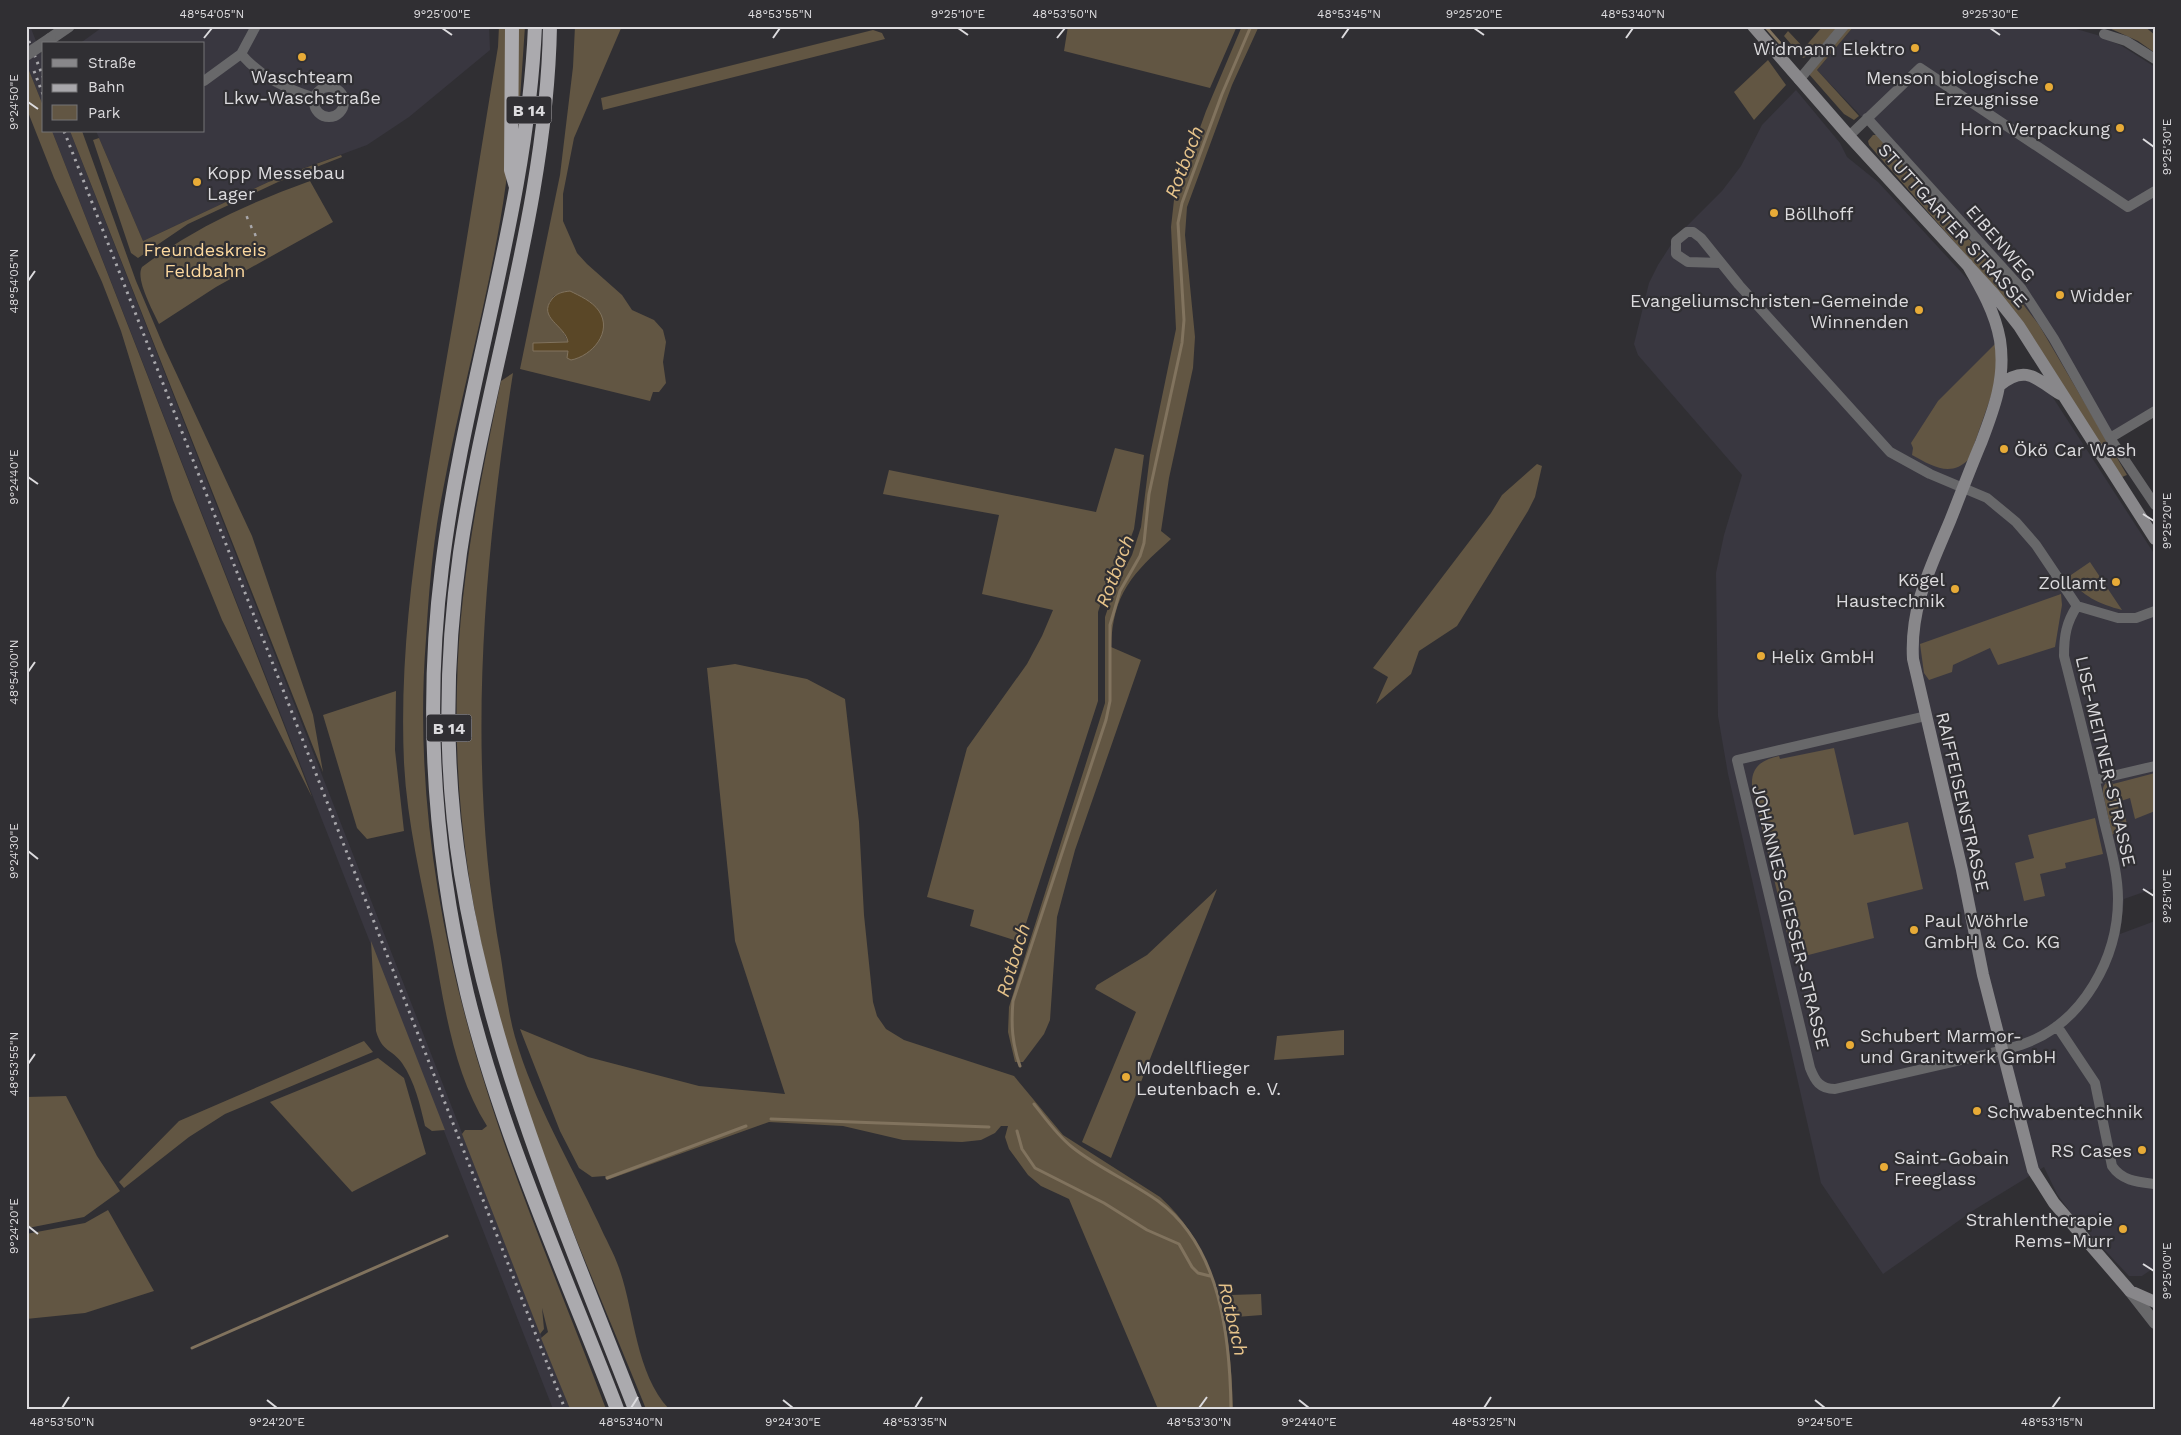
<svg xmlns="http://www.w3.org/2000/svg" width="2181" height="1435" viewBox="0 0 2181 1435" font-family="'Work Sans',sans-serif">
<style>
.built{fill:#393740}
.green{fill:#625643;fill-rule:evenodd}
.water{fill:#5a4727;stroke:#81735e}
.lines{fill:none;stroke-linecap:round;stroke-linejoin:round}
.stream{stroke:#81735e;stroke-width:3}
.minor{stroke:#68686a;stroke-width:10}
.tertiary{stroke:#68686a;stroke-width:12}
.secondary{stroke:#88878a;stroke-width:12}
.trunk{stroke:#abaaae;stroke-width:14}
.rail{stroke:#a8a7ab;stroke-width:3;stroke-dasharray:2.5 5;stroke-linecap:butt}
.tertiary-bridge{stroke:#68686a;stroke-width:12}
.ticks{fill:none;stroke:#dcdbde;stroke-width:2}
.poi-dot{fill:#e8ab37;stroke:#302f33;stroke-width:2}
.labels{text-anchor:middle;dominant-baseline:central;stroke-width:4.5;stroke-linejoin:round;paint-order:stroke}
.shield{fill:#302f33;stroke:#a8a7ab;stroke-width:1}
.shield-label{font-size:16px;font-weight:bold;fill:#dcdbde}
.poi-label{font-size:18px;fill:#dcdbde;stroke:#302f33;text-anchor:start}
.street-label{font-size:18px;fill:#dcdbde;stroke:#302f33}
.park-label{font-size:18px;fill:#fdd99f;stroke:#302f33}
.water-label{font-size:19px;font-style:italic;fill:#e6c38a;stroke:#302f33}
.neatline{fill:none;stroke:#dcdbde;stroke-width:2}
.ticks-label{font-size:12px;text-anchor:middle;fill:#dcdbde}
</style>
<rect width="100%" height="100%" fill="#302f33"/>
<path class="built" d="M26,26H30L44,61V108L26,63Z
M104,26H489L490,50L409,117L367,145L277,178L143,241L96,131H204V44H79Z
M1854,26H2066L2097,35L2122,46L2155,67V408L2105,438L2039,325L2008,284L1880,136L1817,70Z
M1796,90L1840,143L1847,157L1878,182L1974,286L1983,302L1996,343L1997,382L2025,377L2048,390L2155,555V888L2124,899L2120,934L2155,921V1267L2142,1276H2129L2073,1216L2057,1194L2044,1167L1974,1210L1883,1274L1821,1183L1728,774L1718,716L1716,573L1724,535L1742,475L1638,355L1634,344L1649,283L1658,265L1676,237L1722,191L1741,166L1762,125Z
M52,131H70L570,1409H553Z"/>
<path class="green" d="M499,26H508C508,78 512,132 506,183C492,286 462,388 443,490C433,539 429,590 426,639C414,791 440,943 486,1088C520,1197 566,1302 606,1409H570L541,1338L548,1332L542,1308L544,1329L540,1334L462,1134L465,1130H482L487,1126C453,1072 444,1004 433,942C422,883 407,823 404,763C398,630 423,498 445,368C464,261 480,154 498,47Z
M517,26H525L518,128Z
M575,26H622L574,138L563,194V221L577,253L587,264L622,295L632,310L654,320L663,330L666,342L663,362L666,383L659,392H653L650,401L520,369L560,175L573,67ZM562,292L571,360L568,351L534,343L568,342L549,303L554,296Z
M1068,26H1237L1210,88L1064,51Z
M1242,26H1259L1232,85L1187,207L1185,235L1195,337L1193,368L1169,478L1161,531L1171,539C1132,574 1113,593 1111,647L1141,660L1075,850L1057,917L1050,1020L1044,1034L1023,1062H1015L1008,1032L1009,1007L1105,703V617L1115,587L1132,555L1141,527L1150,455L1176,329L1171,227L1174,200L1206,111Z
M1823,26H1840L1817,53L1803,58L1784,36L1788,31L1804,48Z
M1848,26H1854L1817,70L1859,116L1854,120L1844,114L1808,73Z
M2110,26H2144L2155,35V53L2138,41L2109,28Z
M873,30L882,33L885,39L603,110L601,98Z
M1768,60L1786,85L1754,120L1734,92Z
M26,63L44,108V131H52L312,797L222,620L173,500L121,331L102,282L54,178L26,107Z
M70,131H82L136,281L164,347L252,536L313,715L323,772Z
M1873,135H1877L2003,278L2039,325L2127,475L2122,477L1972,262L1869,145L1868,141Z
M99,138L143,241L277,178L341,155L342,157L278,182L188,224L138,258L131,253L93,140Z
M310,181L333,222L216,287L159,324C153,311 135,279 142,267C196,227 247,204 310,181Z
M1996,343V382L1969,459C1951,478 1932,466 1912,455L1913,448L1911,443L1938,401Z
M513,373C483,566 466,765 501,958C505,984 508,1012 515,1037C534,1103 570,1162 599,1224C605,1238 614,1253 619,1268C635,1313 635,1372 669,1409H646C589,1268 524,1125 489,978C466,883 454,784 457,687C459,583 480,482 501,381Z
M1115,448L1144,455L1134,529L1125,553L1107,584L1098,612V701L1020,942L970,926L974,910L927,897L967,748L1027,664L1042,636L1053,610L982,594L999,515L883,494L889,470L1096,512Z
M1537,464L1542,466L1535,497L1528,511L1457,626L1419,651L1411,674L1376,704L1388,677L1373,668L1491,513L1502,495Z
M2090,562L2122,610C2099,604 2082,596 2068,577Z
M2061,594L2062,605L2055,647L1998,665L1990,648L1953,665L1952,672L1929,680L1924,673L1920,644Z
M735,664L807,679L845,699L859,822L864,915L873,1002L877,1016L886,1029L904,1040L1014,1076L1063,1135L1160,1197C1220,1251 1231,1332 1233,1409H1158L1069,1199L1041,1186L1028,1175L1009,1149L1005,1137L1008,1126H1001L995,1133L981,1140L962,1142L903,1140L843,1126L769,1122L607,1180L605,1176L592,1177L579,1168L560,1131L520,1029L588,1057L699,1086L785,1094L735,941L707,668Z
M396,691L395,750L404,831L367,839L357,828L323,715Z
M1834,748L1854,835L1908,822L1923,889L1867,903L1874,938L1793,959L1752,786C1751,767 1761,760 1779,756L1780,759Z
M2155,773V811L2135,819L2130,798L2121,801L2127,824L2112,835L2103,793C2102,786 2105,783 2111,779L2113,784Z
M2095,818L2103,854L2065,863L2066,868L2040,874L2045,896L2024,901L2015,863L2034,858L2028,835Z
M1217,889L1111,1158L1082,1142L1136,1012L1095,989L1097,985L1147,955Z
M371,941L445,1130L432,1131L425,1126C420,1105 415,1082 402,1063C392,1049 382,1052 376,1031Z
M1344,1030V1055L1274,1060L1277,1036Z
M364,1041L373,1052L225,1114L189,1137L124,1188L119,1182L179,1121Z
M378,1058L404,1078L426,1154L352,1192L270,1102Z
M66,1096L97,1156L120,1191L84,1217L28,1228L26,1219V1097Z
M108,1210L154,1291L85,1313L26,1319V1234L85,1223Z
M1261,1294L1262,1315L1236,1317L1231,1295Z"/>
<path class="water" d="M570,291C580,296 592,301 599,311C613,332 592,356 571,360L567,358L568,351H533V343L568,342C565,325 537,318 552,299C557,293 562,292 570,291Z"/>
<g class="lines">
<path class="stream" d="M1765,26L1788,52
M1020,1066C1012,1043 1011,1025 1013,1001L1106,720L1110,701V625L1120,591L1140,556L1144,543L1149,494L1182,343L1184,320L1178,223L1182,203L1222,94L1251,26
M1034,1104C1046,1119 1057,1135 1072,1147C1098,1168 1130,1181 1158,1201C1221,1247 1230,1338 1231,1409
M771,1119L989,1127
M1017,1131L1022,1149L1035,1168L1104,1203L1147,1230L1179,1244L1192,1267L1198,1273L1210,1276
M607,1178L746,1126
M192,1348L447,1236"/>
<path class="minor" d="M256,26L241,54C262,78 285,88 315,98
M2104,34L2126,41L2155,59
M1799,80L1844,26
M204,81L241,54
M314 102a15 15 0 1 1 30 0a15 15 0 1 1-30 0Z
M1867,118L2021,288L2054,339L2110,438L2155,505
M1849,136L1920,68L2128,207L2155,191
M1721,263L1688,262L1676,254V241L1687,232H1693L1701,238L1739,285L1890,452L1930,474L1987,498L2016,522L2036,545L2077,606L2118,618H2136L2155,611
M2110,438L2155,411
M1926,716L1737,760L1810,1068C1815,1081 1820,1089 1835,1089C1874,1080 1913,1071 1953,1062C1977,1056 2002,1052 2026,1043C2083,1022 2118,958 2118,899C2118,873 2110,846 2104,821C2092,765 2078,711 2064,656C2064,636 2066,623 2077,606
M2095,780L2155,766
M2057,1026L2095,1083L2112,1166C2122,1181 2138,1182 2155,1184"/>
<path class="tertiary" d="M50,39L69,26
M2130,1291L2155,1323"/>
<path class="secondary" d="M1753,26L1849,136L1993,293L2019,326L2155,539
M1967,264C1981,288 1995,312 2000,340C2006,378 1994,409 1981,443C1970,469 1960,496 1950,521C1930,569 1910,607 1913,659L1962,870L1983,975L2033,1170L2054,1203L2130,1291L2155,1302
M2000,385C2026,364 2036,379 2060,394"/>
<path class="trunk" d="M512,26L511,170L516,187
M535,26C527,213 464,384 442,567C424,710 434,853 467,993C501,1133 565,1274 617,1409
M550,26C547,205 486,377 460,553C445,659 444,769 461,874C491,1060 567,1234 635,1409"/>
<path class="rail" d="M26,34L44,79
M34,71L44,97
M64,131L565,1409
M246,218L249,217
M250,227L253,226
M254,235L257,234"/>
<path class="tertiary-bridge" d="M26,55L50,39"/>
</g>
<path class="ticks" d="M442,28L452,35M958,28L968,35M1474,28L1484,35M1990,28L2000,35M204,38L212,28M773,38L780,28M1057,38L1065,28M1342,38L1349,28M1626,38L1633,28M28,102L38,109M2143,139L2154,147M28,281L35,271M28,477L38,484M2143,514L2154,521M28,672L35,662M28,851L38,859M2143,889L2154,896M28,1064L35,1054M28,1226L38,1234M2143,1264L2154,1271M267,1400L277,1408M783,1400L793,1408M1299,1400L1309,1408M1815,1400L1825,1408M62,1408L69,1397M631,1408L638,1397M915,1408L922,1397M1199,1408L1207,1397M1484,1408L1491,1397M2052,1408L2060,1397"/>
<g class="poi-dot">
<circle cx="1915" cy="48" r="5"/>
<circle cx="302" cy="57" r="5"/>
<circle cx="2049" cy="87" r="5"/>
<circle cx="2120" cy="128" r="5"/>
<circle cx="197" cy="182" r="5"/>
<circle cx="1774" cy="213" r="5"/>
<circle cx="2060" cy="295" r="5"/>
<circle cx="1919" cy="310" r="5"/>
<circle cx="2004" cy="449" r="5"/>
<circle cx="2116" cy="582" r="5"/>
<circle cx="1955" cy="589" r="5"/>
<circle cx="1761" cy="656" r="5"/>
<circle cx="1914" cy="930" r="5"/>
<circle cx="1850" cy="1045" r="5"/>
<circle cx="1126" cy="1077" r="5"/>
<circle cx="1977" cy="1111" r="5"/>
<circle cx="2142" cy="1150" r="5"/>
<circle cx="1884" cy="1167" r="5"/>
<circle cx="2123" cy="1229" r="5"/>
</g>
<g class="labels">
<g class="shield">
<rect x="506.5" y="96.5" width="45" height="27" rx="4"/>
<rect x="426.5" y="714.5" width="45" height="27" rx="4"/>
</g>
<g class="shield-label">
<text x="529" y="110">B 14</text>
<text x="449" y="728">B 14</text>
</g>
<g class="poi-label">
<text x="1905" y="48" text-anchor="end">Widmann Elektro</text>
<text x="302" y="76" text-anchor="middle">Waschteam<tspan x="302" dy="21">Lkw-Waschstraße</tspan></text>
<text x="2039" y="77" text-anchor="end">Menson biologische<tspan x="2039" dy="21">Erzeugnisse</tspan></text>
<text x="2110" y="128" text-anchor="end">Horn Verpackung</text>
<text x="207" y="172">Kopp Messebau<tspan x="207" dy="21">Lager</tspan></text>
<text x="1784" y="213">Böllhoff</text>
<text x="2070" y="295">Widder</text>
<text x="1909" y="300" text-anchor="end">Evangeliumschristen-Gemeinde<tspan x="1909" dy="21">Winnenden</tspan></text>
<text x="2014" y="449">Ökö Car Wash</text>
<text x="1945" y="579" text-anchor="end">Kögel<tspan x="1945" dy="21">Haustechnik</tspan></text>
<text x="2106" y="582" text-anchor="end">Zollamt</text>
<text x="1771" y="656">Helix GmbH</text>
<text x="1924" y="920">Paul Wöhrle<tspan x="1924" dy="21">GmbH &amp; Co. KG</tspan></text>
<text x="1860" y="1035">Schubert Marmor-<tspan x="1860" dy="21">und Granitwerk GmbH</tspan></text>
<text x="1136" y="1067">Modellflieger<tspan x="1136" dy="21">Leutenbach e. V.</tspan></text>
<text x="1987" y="1111">Schwabentechnik</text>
<text x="2132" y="1150" text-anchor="end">RS Cases</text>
<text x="1894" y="1157">Saint-Gobain<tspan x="1894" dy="21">Freeglass</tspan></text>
<text x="2113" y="1219" text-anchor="end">Strahlentherapie<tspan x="2113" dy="21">Rems-Murr</tspan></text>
</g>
<g class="street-label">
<text transform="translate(1953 225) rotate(48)">STUTTGARTER STRASSE</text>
<text transform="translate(2001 243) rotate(49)">EIBENWEG</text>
<text transform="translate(2106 761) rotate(77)">LISE-MEITNER-STRASSE</text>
<text transform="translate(1963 802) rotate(77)">RAIFFEISENSTRASSE</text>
<text transform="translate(1791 917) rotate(76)">JOHANNES-GIESSER-STRASSE</text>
</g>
<g class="park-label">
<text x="205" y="249">Freundeskreis<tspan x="205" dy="21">Feldbahn</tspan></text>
</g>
<g class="water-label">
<text transform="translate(1184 162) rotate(-69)">Rotbach</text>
<text transform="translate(1115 571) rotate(-69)">Rotbach</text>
<text transform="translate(1013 960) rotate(-73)">Rotbach</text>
<text transform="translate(1233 1319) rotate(77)">Rotbach</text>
</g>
</g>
<rect width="2181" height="1435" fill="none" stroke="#302f33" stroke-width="55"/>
<rect x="42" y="42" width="162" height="90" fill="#302f33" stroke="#757477"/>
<rect x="52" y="59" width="25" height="8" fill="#88878a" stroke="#757477"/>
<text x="88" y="68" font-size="15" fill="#dcdbde">Straße</text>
<rect x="52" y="84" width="25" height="8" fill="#a8a7ab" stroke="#757477"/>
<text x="88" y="92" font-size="15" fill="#dcdbde">Bahn</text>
<rect x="52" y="105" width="25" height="15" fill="#625643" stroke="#757477"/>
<text x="88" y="118" font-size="15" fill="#dcdbde">Park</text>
<rect x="28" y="28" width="2126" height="1380" class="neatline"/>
<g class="ticks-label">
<text x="212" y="18">48°54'05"N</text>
<text x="442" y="18">9°25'00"E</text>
<text x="780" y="18">48°53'55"N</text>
<text x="958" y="18">9°25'10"E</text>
<text x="1065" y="18">48°53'50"N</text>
<text x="1349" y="18">48°53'45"N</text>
<text x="1474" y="18">9°25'20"E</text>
<text x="1633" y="18">48°53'40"N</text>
<text x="1990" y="18">9°25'30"E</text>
<text transform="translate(14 102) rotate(-90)" y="4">9°24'50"E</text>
<text transform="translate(2167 147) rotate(-90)" y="4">9°25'30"E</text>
<text transform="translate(14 281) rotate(-90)" y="4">48°54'05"N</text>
<text transform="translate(14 477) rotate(-90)" y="4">9°24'40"E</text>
<text transform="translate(2167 521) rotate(-90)" y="4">9°25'20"E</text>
<text transform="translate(14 672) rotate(-90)" y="4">48°54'00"N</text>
<text transform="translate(14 851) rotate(-90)" y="4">9°24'30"E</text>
<text transform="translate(2167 896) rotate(-90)" y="4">9°25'10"E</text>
<text transform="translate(14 1064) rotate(-90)" y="4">48°53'55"N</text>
<text transform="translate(14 1226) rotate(-90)" y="4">9°24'20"E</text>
<text transform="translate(2167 1271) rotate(-90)" y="4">9°25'00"E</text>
<text x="62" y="1426">48°53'50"N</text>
<text x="277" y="1426">9°24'20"E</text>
<text x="631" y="1426">48°53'40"N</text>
<text x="793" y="1426">9°24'30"E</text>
<text x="915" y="1426">48°53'35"N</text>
<text x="1199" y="1426">48°53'30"N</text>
<text x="1309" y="1426">9°24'40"E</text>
<text x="1484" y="1426">48°53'25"N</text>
<text x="1825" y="1426">9°24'50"E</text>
<text x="2052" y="1426">48°53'15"N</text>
</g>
</svg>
